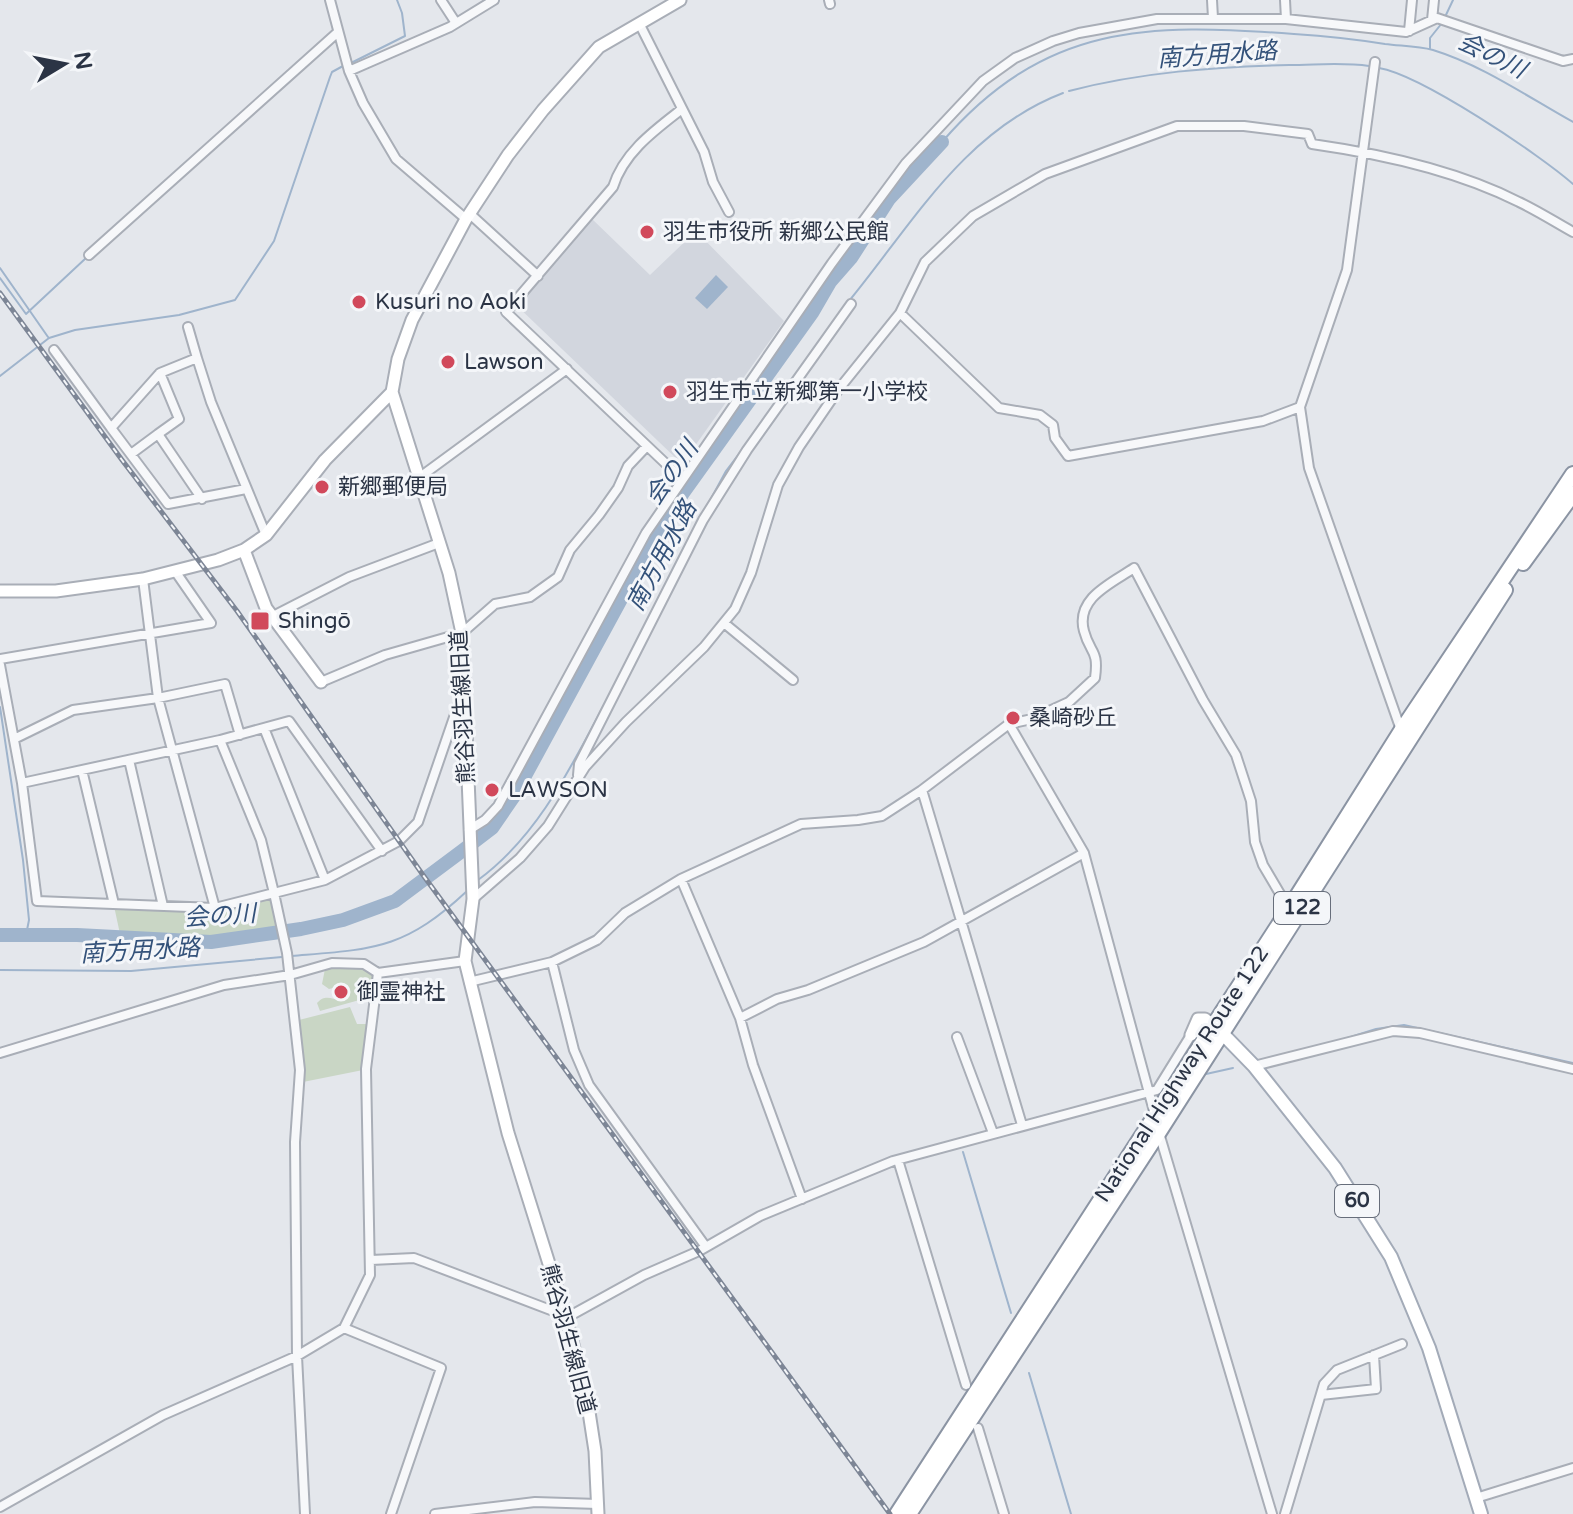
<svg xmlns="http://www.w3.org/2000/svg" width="1573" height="1514" viewBox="0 0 1573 1514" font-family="'Varela Round','Noto Sans JP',sans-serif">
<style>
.built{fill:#d2d6de}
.green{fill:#c9d6c5}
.water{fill:#9fb4cc}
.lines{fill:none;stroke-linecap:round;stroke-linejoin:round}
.stream{stroke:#9fb4cc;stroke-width:2}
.river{stroke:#9fb4cc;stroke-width:14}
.street-casing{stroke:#a9aeb7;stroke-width:12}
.secondary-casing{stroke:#a9aeb7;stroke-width:15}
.primary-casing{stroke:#a3abb8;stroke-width:16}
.highway-casing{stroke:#8b94a3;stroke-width:18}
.street{stroke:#f7f8fa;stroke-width:8}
.secondary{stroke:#fff;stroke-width:11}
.primary{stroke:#fff;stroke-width:12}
.highway{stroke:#fff;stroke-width:14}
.rail-casing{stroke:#7d8696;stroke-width:5}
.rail{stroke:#f4f6f9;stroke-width:2;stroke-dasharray:6;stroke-linecap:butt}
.poi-dot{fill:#d1495b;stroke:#f4f6f9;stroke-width:3}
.labels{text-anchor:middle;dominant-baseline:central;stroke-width:6;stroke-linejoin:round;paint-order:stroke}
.shield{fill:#f4f6f9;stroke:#676e7b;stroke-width:2}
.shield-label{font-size:20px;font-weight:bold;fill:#2b3445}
.poi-label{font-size:22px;fill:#2b3445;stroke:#f4f6f9;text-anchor:start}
.street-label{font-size:22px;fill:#2b3445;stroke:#f4f6f9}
.water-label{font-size:24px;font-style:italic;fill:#34527a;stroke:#f4f6f9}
</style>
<rect width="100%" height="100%" fill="#e4e7ec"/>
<path class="built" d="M591,218L650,275L696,231L784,321L682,464L514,303Z"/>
<path class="green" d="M273,895L281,928L204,939L120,934L114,906L215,910Z
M333,966L364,968L373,976L371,992H365L363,999L320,1011L317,1003C325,994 331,999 341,1000L349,994L345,985L329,989L322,984L325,969Z
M350,1007L357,1024H367L363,1070L303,1082L299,1020Z"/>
<path class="water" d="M716,275L728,287L707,309L695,298Z"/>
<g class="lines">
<path class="stream" d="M1445,17L1453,0
M1430,48V38L1442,23
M349,64L405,36L402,13L397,0
M1379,68C1421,75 1539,154 1573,184
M1069,91C1141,72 1215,67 1289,65C1316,65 1342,62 1369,66
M942,142C1045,23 1147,23 1294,34C1325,36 1354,39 1385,44C1400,46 1417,46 1433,50C1482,65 1528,97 1573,122
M0,268L48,337
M0,278L26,314L86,258
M849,301C913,223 964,131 1063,93
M0,376L49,338L75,330L179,315L235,300L274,241L330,77L332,72L343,66
M777,401L845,306
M687,543L726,471L745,446
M647,621L655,606
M0,707L23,860L29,920L26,935
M478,880C545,831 578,751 617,681
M292,956C374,949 404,950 467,891
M0,970L131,971L282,957
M1341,1040L1376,1029L1404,1025L1573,1063
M1206,1074L1233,1068
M1036,1118L1131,1093
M963,1152L1011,1313
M1029,1373L1071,1514"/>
<path class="river" d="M0,935H77L211,942L301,929L343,920L395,901L462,851L492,828L514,796L657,533L683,493L812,313L830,282L851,258L889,199L942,142"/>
<defs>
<path id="street" d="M330,0L349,71L363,103L396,159L466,219
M441,0L456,23
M829,0L830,4
M1212,0L1213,18
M1285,0L1286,19
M1432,20L1434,0
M639,23L704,152L713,182L729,212
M1409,31L1412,0
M1375,62L1347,270L1300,407L1309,468L1401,730
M349,71L450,27L494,0
M682,109C655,130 624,152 613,187L506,312L682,479
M470,214L538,276
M89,255L338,32
M900,313L999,408L1040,415L1053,425L1055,438L1068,456L1263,421L1300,407
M188,327L197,358
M54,350L111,428
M158,434L179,419L160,373
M131,454L158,434L202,499
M420,477L567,369
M246,489L168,504L111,428L160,373L197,358L211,402L266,535
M143,579L158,698L215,908L274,893L287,953L300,1070L295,1142L297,1356L305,1514
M273,616L349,577L439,543
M724,623L793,680
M0,659L211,623L175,571
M0,665L22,783L220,740L261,840L274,893L325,880L399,841L418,822L462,694
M321,682L385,655L462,633L495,604L530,597L558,577L570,550L599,515L618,488L628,466L646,447
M1009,724L1084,853L1155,1115
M264,728L325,880
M14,739L73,710L158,698L225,684L240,735
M220,740L289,721L382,851
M129,760L163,906
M82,770L114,904
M578,775L579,764L703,520L747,450L851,304
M22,783L37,901L215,908
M922,790L1022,1125
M469,830L485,820L498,806L646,533L832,263L906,163L983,81L1015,58L1053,41L1079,33L1157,19H1286L1406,32L1437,18L1563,61L1573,59
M681,879L740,1018L753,1065L802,1199
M473,899L520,858L548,826L585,767L626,722L704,647L735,609L751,573L778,485L799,447L838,390L900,313L925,262L973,216L1045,174L1177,126H1244L1308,134L1312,144C1382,154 1456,170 1519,202C1538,211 1555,222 1573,232
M552,962L597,940L625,913L681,879L801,824L858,820L882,816L922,790L1009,724L1032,719L1069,702L1095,678C1099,649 1090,654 1084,631C1075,598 1112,583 1134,568L1203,700L1236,755L1251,801L1255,842L1263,865L1289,909
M469,982L552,962L574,1050L589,1085L706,1247
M740,1018L777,999L808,990L924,942L1084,853
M957,1037L993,1133
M0,1053L224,985L290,975L332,963L364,964L378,973L465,961
M1254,1066L1393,1031L1420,1033L1573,1069
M1159,1133L1272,1514
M898,1160L966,1385
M371,1260L414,1258L561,1314L566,1318L644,1275L699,1251L760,1216L893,1161L1157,1090L1191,1035
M344,1328L441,1368L391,1514
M1321,1395L1376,1389L1374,1355
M978,1428L1004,1514
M1476,1498L1573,1468
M0,1507L163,1415L297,1356L344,1328L370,1275L366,1069L378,973
M435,1514L535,1502L598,1504
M1285,1514L1324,1384L1337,1370L1402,1344"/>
<path id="secondary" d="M244,550L266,608L321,682
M0,591H56L143,579L218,560L244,550L266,535L325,460L392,392
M1191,1035L1198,1019H1205L1213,1025
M598,1514L595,1451L587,1399L566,1318L508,1133L465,961L473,899L462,633L449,573L392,392L398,359L412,320L466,219L508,155L543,110L599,47L680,0"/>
<path id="primary" d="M1217,1028L1254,1066L1335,1168L1391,1257L1429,1348L1481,1514"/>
<path id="highway" d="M1523,563L1573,494
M897,1514L1289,909L1401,731L1573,474
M909,1514L1159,1132L1505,590"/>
</defs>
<use href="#street" class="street-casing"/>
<use href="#secondary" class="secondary-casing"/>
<use href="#primary" class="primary-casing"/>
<use href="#highway" class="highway-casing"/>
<use href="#street" class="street"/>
<use href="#secondary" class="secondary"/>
<use href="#primary" class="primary"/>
<use href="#highway" class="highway"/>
<defs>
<path id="rail" d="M0,293L122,460L237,611L423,875L890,1514"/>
</defs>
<use href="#rail" class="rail-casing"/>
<use href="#rail" class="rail"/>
</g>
<g class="poi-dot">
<circle cx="647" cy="232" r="8"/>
<circle cx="359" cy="302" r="8"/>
<circle cx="448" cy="362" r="8"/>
<circle cx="670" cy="392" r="8"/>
<circle cx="322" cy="487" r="8"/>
<rect x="250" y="611" width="20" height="20" rx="4"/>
<circle cx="1013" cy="718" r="8"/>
<circle cx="492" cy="790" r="8"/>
<circle cx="341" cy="992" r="8"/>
</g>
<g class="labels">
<g class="shield">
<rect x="1274" y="892" width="56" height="32" rx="6"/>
<rect x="1335" y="1185" width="44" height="32" rx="6"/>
</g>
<g class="shield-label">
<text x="1302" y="908">122</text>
<text x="1357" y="1201">60</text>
</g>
<g class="poi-label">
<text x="663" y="232">羽生市役所 新郷公民館</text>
<text x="375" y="302">Kusuri no Aoki</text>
<text x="464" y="362">Lawson</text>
<text x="686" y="392">羽生市立新郷第一小学校</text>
<text x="338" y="487">新郷郵便局</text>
<text x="278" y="621">Shingō</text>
<text x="1029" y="718">桑崎砂丘</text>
<text x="508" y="790">LAWSON</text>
<text x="357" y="992">御霊神社</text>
</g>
<g class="street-label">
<text transform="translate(463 707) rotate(-93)">熊谷羽生線旧道</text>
<text transform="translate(1182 1074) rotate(-57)">National Highway Route 122</text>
<text transform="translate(568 1339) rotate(75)">熊谷羽生線旧道</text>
</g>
<g class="water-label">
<text transform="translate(1217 55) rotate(-4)">南方用水路</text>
<text transform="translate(1492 56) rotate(26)">会の川</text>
<text transform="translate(672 473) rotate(-55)">会の川</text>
<text transform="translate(662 556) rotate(-62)">南方用水路</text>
<text transform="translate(220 916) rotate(-4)">会の川</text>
<text transform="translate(140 951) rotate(-3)">南方用水路</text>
</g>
</g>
<g transform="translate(64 64) rotate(80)" stroke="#f4f6f9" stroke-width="6" paint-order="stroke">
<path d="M0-6L14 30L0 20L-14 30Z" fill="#2b3445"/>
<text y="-12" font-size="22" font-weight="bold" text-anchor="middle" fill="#2b3445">N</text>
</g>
</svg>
